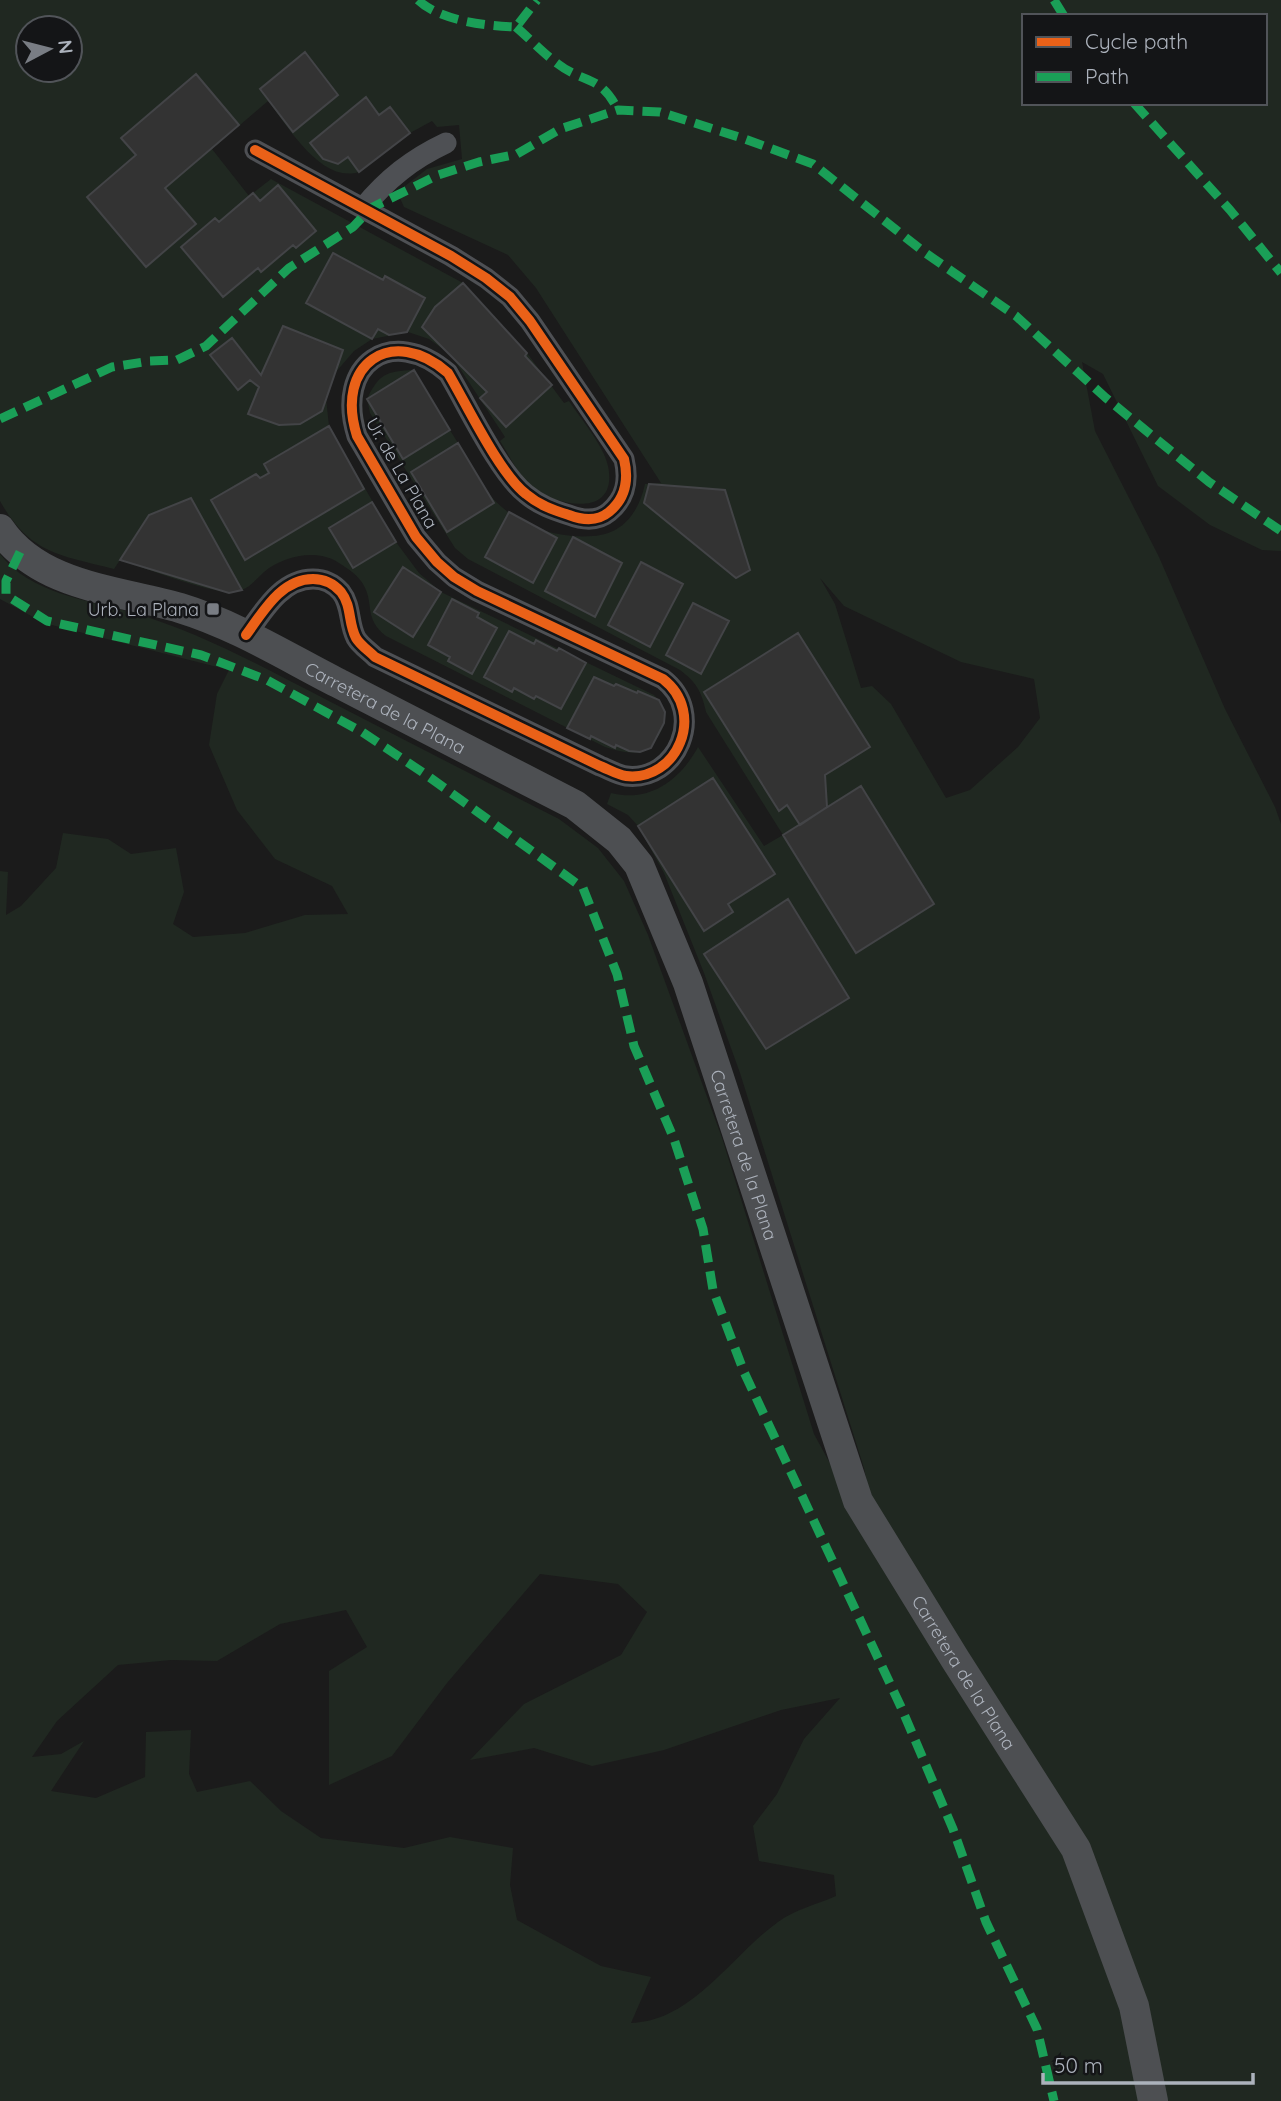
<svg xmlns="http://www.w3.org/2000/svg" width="1281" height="2101" viewBox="0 0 1281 2101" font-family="Quicksand,sans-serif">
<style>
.green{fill:#202821;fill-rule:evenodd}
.building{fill:#333;stroke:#434447;stroke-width:2}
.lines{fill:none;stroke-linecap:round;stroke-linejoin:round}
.street{stroke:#4e5054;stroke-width:21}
.secondary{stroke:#4d4f52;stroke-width:30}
.quiet{stroke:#1a9f57;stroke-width:9;stroke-dasharray:18 9;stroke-linecap:butt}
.cycleway-casing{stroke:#141517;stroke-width:15}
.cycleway{stroke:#ea6118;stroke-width:10}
.poi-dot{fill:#797d84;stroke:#141517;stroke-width:2.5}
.labels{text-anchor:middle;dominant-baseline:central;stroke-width:5;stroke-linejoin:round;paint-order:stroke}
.street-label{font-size:18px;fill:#acb2bc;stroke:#141517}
.poi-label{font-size:18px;fill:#acb2bc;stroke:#141517;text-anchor:end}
</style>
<rect width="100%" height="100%" fill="#1b1b1b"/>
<path class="green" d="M0,0H1281V551L1262,550L1210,525L1158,486L1103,374L1082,362L1095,431L1159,557L1225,709L1275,807L1281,824V2101H0V871L8,872L6,915L21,906L56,868L63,833L108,839L131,854L176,848L184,892L173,924L193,937L245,933L305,915L348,914L332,886L275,859L237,810L209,745L217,694L229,670L44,623L0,599V554C30,594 89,600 134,613C202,633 264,668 327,700C404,740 481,779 559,819L598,848L624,881L648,935L722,1138L814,1434L883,1561L864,1468L740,1073L704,973L664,873L638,826L628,815L607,804L611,793C650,803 680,780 698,747L764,846L783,835L706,712C702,692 696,682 680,670L468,559L455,548L370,413L367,399C379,374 386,371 414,370C428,395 443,419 458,443C468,460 477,479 489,494C515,525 554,539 593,536C624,534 639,511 645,484L661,483L536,288L508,255L404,207L400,198L401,189L427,169L462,159L459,125L437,127L432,121L410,133L359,172C321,184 288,126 268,101L212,149L249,196L271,179L463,283L527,353L564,403L569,401C581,419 604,446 608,466C619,519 556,507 531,486C517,474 510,456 500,441L505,437L451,355L429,339L408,332L372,339L354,351L335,373L326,398L329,426L396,542L419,573L441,592L654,695C659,700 664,707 665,714C667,728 652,750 638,752C627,754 616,750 605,747L386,636C363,618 375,604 363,584C358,575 347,568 339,563C317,548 283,556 264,572C253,582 249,590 234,592C211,594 145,568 120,560L114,569C60,555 30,554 0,501ZM1024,16H1265V103H1024ZM28,28H70V70H28ZM820,578L844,606L961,662L1034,679L1040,718L1018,747L970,790L946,798L891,704L872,686L861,688L835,604ZM540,1574L618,1584L647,1612L621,1655L524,1704L470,1760L534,1748L592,1766L664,1750L781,1710L840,1698L804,1739L777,1794L753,1826L759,1861L834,1875L836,1896C818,1904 794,1910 778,1922C732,1955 692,2022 631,2023L651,1977L601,1966L517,1920L510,1885L513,1848L450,1837L404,1848L321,1838L281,1811L250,1781L197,1792L189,1774L191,1730L146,1732L145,1777L96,1798L51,1791L84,1741L61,1754L32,1757L57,1721L118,1665L171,1660L217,1661L280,1624L346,1610L367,1647L329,1671V1785L392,1756L447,1683Z"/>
<path class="building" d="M305,52L338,95L293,132L260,89Z
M196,74L239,125L165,188L196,224L146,267L87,197L136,155L121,138Z
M366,97L379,115L390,107L410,133L359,172L348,157L338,164L323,159L310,143Z
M278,185L316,231L296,248L293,245L261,272L258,268L223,297L181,247L215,218L219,222L253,193L260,201Z
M333,253L383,280L385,276L425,298L407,332L389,335L378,329L372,339L306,303Z
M463,283L527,353L525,356L552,385L506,427L480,398L487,392L422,327L435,307Z
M283,326L343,350L322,411L300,424L279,425L248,414L259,387L250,380L238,390L210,355L232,338L261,375Z
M414,370L450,430L403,459L367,399Z
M329,426L364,489L245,560L211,500L256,474L260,478L269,473L264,464Z
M458,443L494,503L447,532L411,472Z
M649,484L725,490L750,570L736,578L644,503Z
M191,498L242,590L229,593L120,560L149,515Z
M372,502L396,542L353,568L329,528Z
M509,512L557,538L533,583L485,557Z
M573,537L622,563L595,617L545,591Z
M641,562L683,584L650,647L608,625Z
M403,567L441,592L413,637L374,612Z
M452,599L479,613L477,617L497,628L472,674L448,661L450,657L428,645Z
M693,603L729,621L701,674L666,655Z
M509,631L534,644L536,640L557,651L559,648L586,663L561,709L536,696L534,699L514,688L512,692L484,677Z
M798,633L870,747L825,775L827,807L800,825L787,805L779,811L704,692Z
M594,677L614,686L616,684L637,693L638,691L659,700L665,712L664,723L651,748L640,752L629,751L616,745L615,748L591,736L590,739L567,728Z
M713,778L775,874L728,904L733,912L704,931L638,826Z
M861,786L934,904L856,953L783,835Z
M788,899L849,998L766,1049L704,954Z"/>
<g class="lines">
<path class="street" d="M363,208C387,179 412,159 446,143
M246,635C263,612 281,579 313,579C324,579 334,584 341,592C352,606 348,623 356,638C360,645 369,651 375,657L600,766C608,769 618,775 626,776C677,782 707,713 663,679L477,591L454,577L437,562L416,537L357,436C334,364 392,324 448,373C467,405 499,473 526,494C539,505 553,510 569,515C582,520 597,522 609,512C626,498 629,480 624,459L530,321L510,297L486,278L451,256L255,150"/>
<path class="secondary" id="s1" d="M0,529C39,587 119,590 180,608C236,625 287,657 338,683C417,724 496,765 575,805L619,840L639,865L688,983L858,1501L955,1659L1076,1849L1134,2006L1153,2101"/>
<path class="quiet" d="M418,0C440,21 487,26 516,27L537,0
M1054,0L1064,16
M516,27C530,39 543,53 558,64C584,84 600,74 618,110
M1134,103L1230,210L1281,273
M0,419L112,367L150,361L177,360L206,346L289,268L353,227L371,208L438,175L479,162L517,154L560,129L618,110L660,112L745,139L813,164L924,252L1016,316L1106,398L1209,482L1281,531
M20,552L6,581V595L47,621L201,655L267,680L362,732L425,774L583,888L617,974L634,1046L674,1139L703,1229L713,1290L744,1372L901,1707L953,1829L986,1922L1037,2029L1054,2101"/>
<defs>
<path id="cycleway" d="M246,635C263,612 281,579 313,579C324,579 334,584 341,592C352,606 348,623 356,638C360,645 369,651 375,657L600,766C608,769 618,775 626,776C677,782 707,713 663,679L477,591L454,577L437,562L416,537L357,436C334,364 392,324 448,373C467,405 499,473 526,494C539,505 553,510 569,515C582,520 597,522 609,512C626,498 629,480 624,459L530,321L510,297L486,278L451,256L255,150"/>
</defs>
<use href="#cycleway" class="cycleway-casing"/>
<use href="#cycleway" class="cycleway"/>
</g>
<rect class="poi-dot" x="206" y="602" width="14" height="14" rx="3.5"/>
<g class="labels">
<g class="street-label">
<text transform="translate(402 473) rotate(60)">Ur. de La Plana</text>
<text stroke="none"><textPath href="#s1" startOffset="430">Carretera de la Plana</textPath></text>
<text stroke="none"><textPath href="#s1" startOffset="1040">Carretera de la Plana</textPath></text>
<text stroke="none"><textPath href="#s1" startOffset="1606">Carretera de la Plana</textPath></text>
</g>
<g class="poi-label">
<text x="199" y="609">Urb. La Plana</text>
</g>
</g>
<rect x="1022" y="14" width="245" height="91" fill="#141517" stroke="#515459" stroke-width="2"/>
<rect x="1036" y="37" width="35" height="10" fill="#ea6118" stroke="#515459" stroke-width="2"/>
<text x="1085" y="49" font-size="21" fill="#acb2bc">Cycle path</text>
<rect x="1036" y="72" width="35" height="10" fill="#1a9f57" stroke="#515459" stroke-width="2"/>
<text x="1085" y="84" font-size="21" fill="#acb2bc">Path</text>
<g transform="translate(49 49) rotate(83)"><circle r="33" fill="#141517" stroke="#515459" stroke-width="2"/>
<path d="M0-5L12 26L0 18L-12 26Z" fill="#797d84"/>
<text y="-10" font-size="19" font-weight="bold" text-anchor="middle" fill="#acb2bc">N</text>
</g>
<path d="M1043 2073v10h210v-10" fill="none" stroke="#acb2bc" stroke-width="3.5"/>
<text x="1054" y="2073" font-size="21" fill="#acb2bc" stroke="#141517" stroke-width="5" paint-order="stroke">50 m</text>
</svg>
